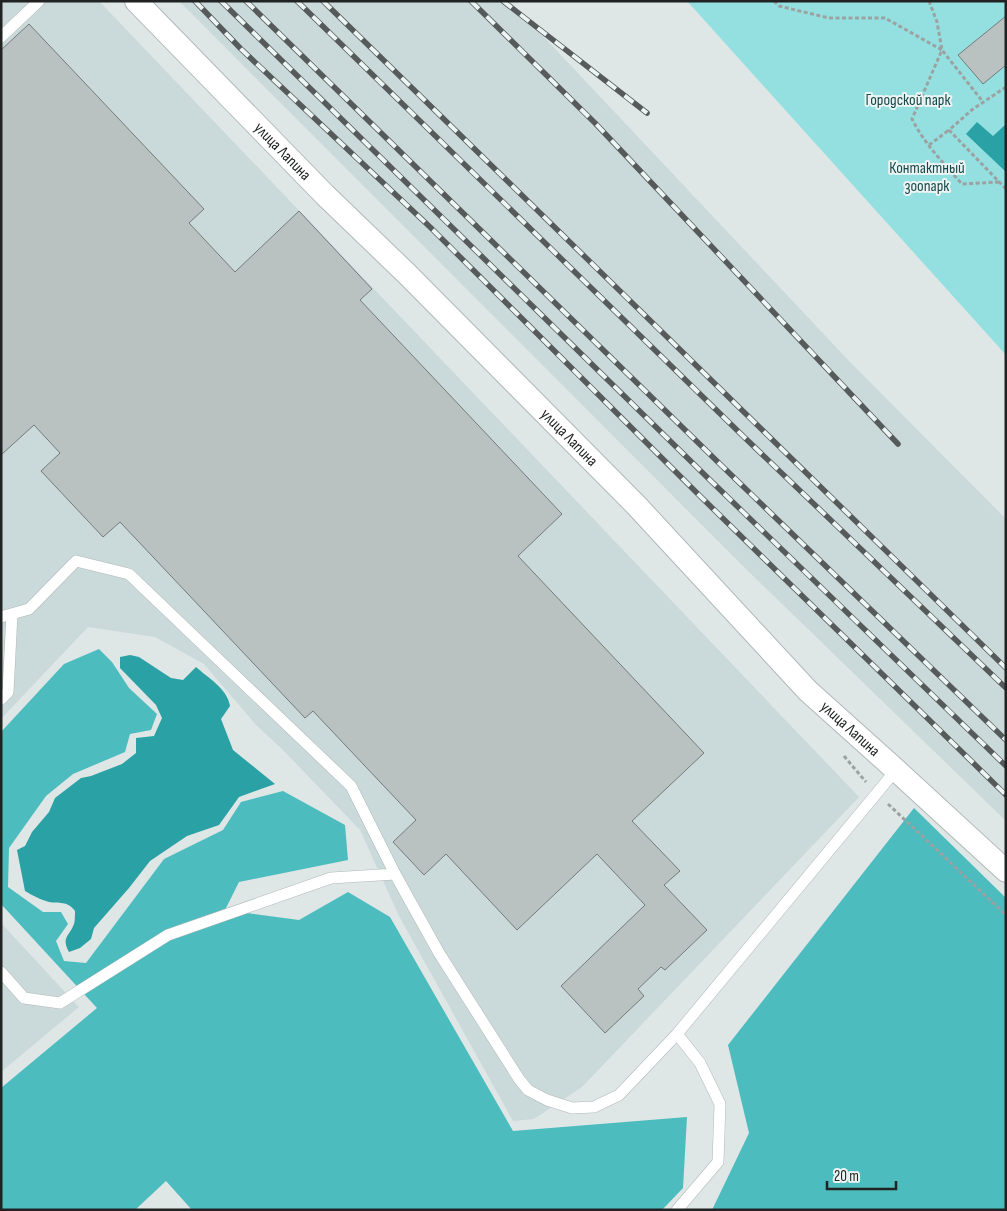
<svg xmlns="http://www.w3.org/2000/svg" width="1007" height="1211" viewBox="0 0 1007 1211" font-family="'Sofia Sans Condensed',sans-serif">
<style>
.built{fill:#cad9da}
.green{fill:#94e0e1}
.forest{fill:#4cbcbf}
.water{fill:#2aa1a4}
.building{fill:#bac1c1;stroke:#757b7b}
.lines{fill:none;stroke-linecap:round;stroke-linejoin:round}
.lane-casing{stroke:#b1b8b8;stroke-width:12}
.street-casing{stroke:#b1b8b8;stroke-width:24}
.path{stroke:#9ca1a1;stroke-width:3;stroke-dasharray:4 2.5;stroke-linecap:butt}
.lane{stroke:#fff;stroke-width:11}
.street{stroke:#fff;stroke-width:22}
.rail-casing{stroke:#565a5a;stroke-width:5.5}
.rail{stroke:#ecf4f4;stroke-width:4;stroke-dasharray:11;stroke-linecap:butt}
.labels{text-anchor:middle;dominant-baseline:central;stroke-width:4;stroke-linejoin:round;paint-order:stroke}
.park-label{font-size:16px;fill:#17494a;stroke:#ecf4f4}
.street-label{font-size:16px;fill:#212323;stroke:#ecf4f4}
</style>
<rect width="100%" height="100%" fill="#dfe6e6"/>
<path class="built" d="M1,1H99L859,797L582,1087L534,1119L513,1121L399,916L360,830L282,749L256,725L204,664L155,637L88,627L1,719Z
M179,1H510L850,362L1006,519V821L746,569Z
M1,923L79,1007L1,1072Z"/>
<path class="green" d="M687,1H1006V355Z"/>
<path class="forest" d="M99,649L112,662L129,688L157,714L151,730L130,734L125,752L73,774L46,796L9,848L8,887L43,912H61L68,924L56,941L64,961L86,963L164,859L223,830L241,802L283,791L345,825L348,860L239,882L225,910L299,920L348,892L390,917L513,1131L687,1117L683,1188L662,1210H192L166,1181L135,1210H1V1088L97,1008L1,904V732L64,664Z
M914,808L1006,898V1210H712L749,1133L728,1045Z"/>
<path class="water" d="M977,122L993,136L1006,124V172L966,134Z
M130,655L139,657L171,678L183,680L196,667C208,678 227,688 230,706L221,719L233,750L275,784L239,797L219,825L187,836L150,861L129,888L94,928L91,939L80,948L69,952C61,937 69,937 74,924C75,921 75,915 75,911C67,900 59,904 49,902C41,900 32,895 25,891L17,850L25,846L32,832L49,812L55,798L81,778L91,776L122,764L136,753V738L154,736L162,718L156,705L120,668V657Z"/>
<path class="building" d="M1006,16V65L983,84L958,55Z
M29,24L204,209L189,223L235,272L299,211L372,289L360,300L562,514L518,556L704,753L632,821L680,871L664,885L707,930L665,970L661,967L638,989L644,996L605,1033L561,986L645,905L597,854L517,930L446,854L424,875L393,842L416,820L313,711L305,718L120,522L103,537L41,471L60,453L34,425L1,455V50Z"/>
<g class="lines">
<defs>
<path id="lane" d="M1,37L39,1
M1,617L29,609L76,561L129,574L351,786L395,874L439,953L519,1079L528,1090L547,1100L572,1108L594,1107L619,1095L677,1034L896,770
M1,699L8,692L12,614
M1,972L24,998L60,1003L168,935L331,878L395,874
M677,1034L700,1063L720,1104L718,1162L677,1210"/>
<g id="street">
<path id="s1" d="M136,1L325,195L407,274L637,506L808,691L896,770L1006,871"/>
</g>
</defs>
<use href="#lane" class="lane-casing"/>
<use href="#street" class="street-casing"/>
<path class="path" d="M774,1L779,6L829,18H885L942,50L912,119C924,143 944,164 962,184L999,182
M929,1L937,22L942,50L983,102
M1006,87L973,109L949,130L1006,189
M929,145L949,130
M844,756L866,782
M888,804L1006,915"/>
<use href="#lane" class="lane"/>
<use href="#street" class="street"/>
<defs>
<path id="rail" d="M195,1L241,49L430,227L700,496L1006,795
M221,1L711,481L1006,766
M246,1L722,466L1006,740
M297,1L744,437L1006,688
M323,1L1006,668
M471,1L595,123L898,444
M503,1L647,113"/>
</defs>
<use href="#rail" class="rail-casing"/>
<use href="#rail" class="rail"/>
</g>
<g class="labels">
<g class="park-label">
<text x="908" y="100">Городской парк</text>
<text x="927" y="168">Контактный<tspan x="927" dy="18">зоопарк</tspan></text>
</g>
<g class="street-label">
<text stroke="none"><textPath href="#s1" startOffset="210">улица Лапина</textPath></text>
<text stroke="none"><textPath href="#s1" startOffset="615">улица Лапина</textPath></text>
<text stroke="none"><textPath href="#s1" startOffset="1020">улица Лапина</textPath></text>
</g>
</g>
<rect width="1007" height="1211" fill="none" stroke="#212323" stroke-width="5"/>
<path d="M827 1181v8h69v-8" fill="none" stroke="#212323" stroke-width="2.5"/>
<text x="834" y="1181" font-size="15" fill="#212323" stroke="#ecf4f4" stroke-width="4" paint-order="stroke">20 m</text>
</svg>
